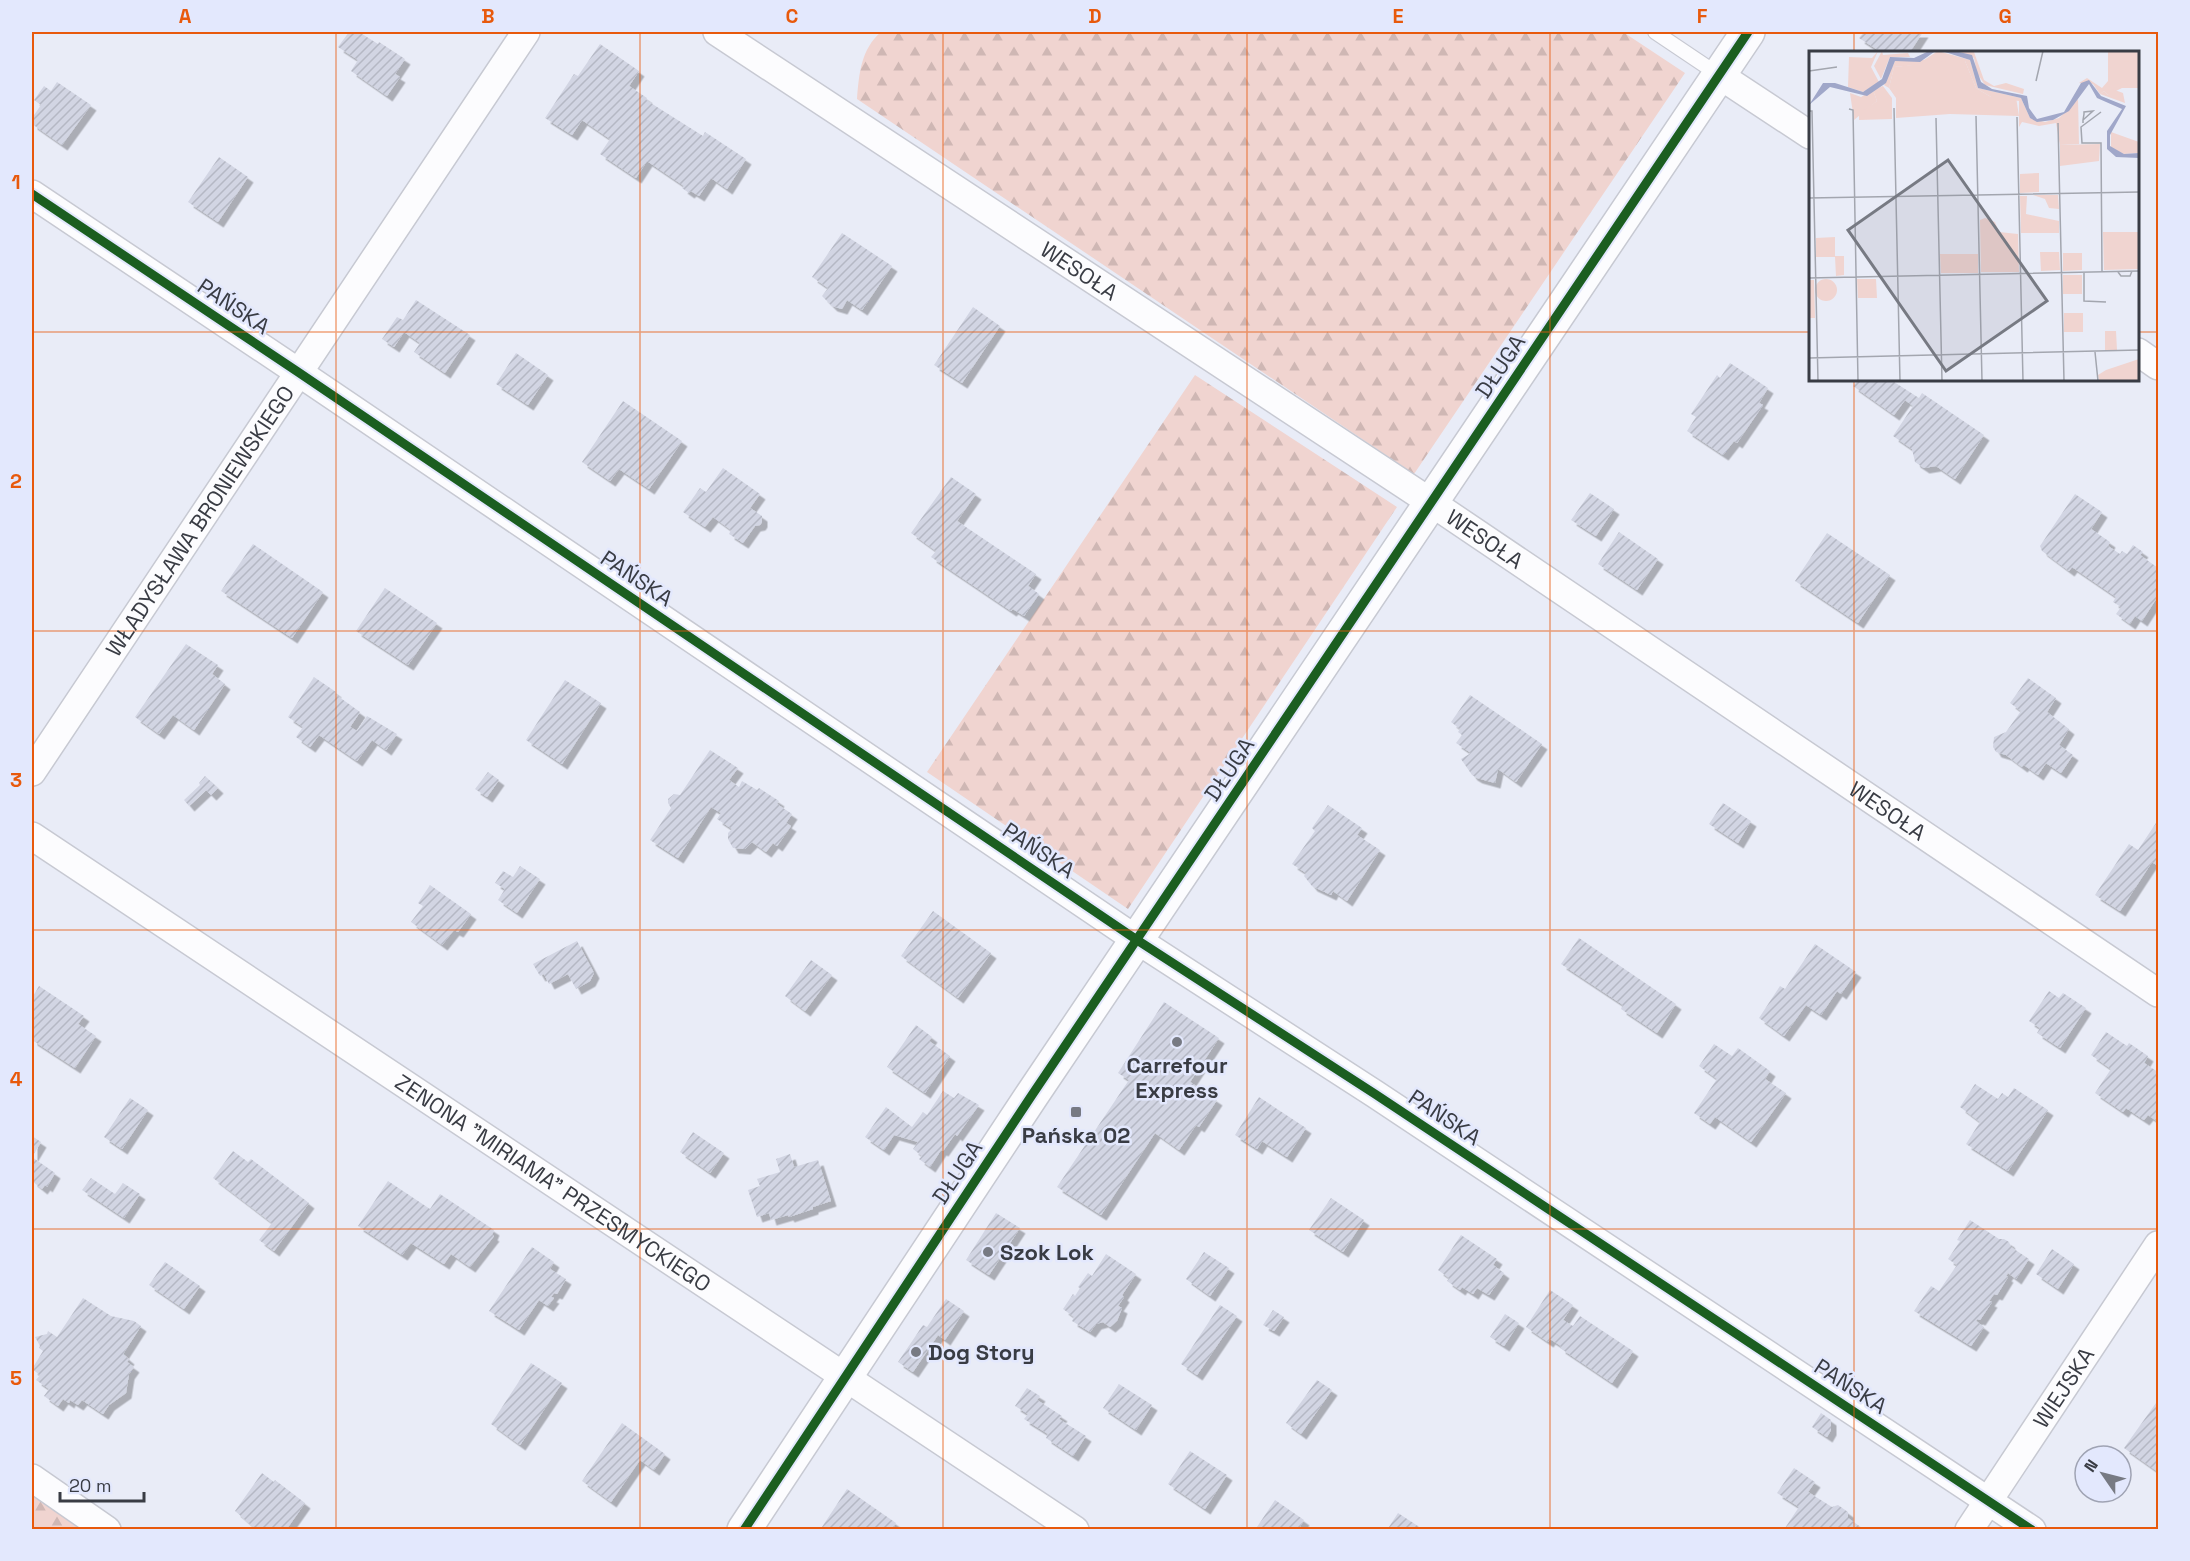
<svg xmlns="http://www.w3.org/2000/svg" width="2190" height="1561" viewBox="0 0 2190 1561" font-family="'Space Grotesk',sans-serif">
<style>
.forest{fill:url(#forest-firs)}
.building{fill:url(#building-hatch);filter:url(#shadow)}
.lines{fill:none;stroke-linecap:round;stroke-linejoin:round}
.service-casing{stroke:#c7c9d2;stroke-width:16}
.minor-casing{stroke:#c7c9d2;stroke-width:30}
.tertiary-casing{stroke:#c7c9d2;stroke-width:36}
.service{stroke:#fcfcfe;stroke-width:14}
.minor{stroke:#fcfcfe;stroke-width:27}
.tertiary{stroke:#fcfcfe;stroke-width:33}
.cycleway-casing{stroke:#e3e8fd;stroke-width:13}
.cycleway{stroke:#1b5e20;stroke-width:9}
.grid{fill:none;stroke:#e8590c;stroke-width:1.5;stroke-opacity:0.55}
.poi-dot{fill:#777a83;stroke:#e3e8fd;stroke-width:2}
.labels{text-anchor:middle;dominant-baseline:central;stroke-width:5;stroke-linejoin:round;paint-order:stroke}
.street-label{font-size:22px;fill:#393c44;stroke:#e3e8fd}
.poi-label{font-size:22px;font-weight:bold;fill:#393c44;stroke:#e3e8fd}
.inset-road{fill:none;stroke:#a3a6af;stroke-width:1.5}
.view{fill:#777a83;fill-opacity:0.15;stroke:#777a83;stroke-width:3}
.inset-edge{fill:none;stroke:#393c44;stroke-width:3}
.neatline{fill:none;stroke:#e8590c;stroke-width:2}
.grid-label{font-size:20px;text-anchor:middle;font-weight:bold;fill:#e8590c}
</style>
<defs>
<pattern id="forest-firs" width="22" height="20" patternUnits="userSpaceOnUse" patternTransform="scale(1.5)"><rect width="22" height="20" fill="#f0d4d0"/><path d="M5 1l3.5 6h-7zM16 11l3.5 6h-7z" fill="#cfb7b4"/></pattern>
<pattern id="building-hatch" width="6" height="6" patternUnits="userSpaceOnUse" patternTransform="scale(1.5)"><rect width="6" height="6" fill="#d2d5e3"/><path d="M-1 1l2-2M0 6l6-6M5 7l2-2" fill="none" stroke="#b5b8c4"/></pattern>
<filter id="shadow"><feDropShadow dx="5.5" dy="5.5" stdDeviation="0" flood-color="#0004"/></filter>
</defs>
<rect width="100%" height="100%" fill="#e9ecf7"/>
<path class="forest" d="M881,32H1623L1685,73L1414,474L857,99C859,74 861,49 881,32Z
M1195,375L1397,507L1128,909L927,772Z
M32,1496L81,1529H32Z"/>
<path class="building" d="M349,32H359L378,44L379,42L405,59L395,74L400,77L387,96L351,71L358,60L338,47Z
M1864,32H1923L1910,52H1881L1859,38Z
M600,44L639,71L629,86L647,98L646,100L703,136L705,132L746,159L727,189L711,178L699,196L691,191L689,193L682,188L684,186L647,161L636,178L600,154L610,139L582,120L572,135L545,118L574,74L578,76Z
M57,82L91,105L62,145L32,124V118L41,105L34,100L44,86L51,91Z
M219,157L248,177L218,222L188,202Z
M842,233L892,266L862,310L847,300L842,309L832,306L822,296L828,288L812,277Z
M416,300L470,335L445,373L414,352L420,343L404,332L394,347L382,339L397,317L403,320Z
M973,307L1000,326L962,383L934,365Z
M516,353L548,375L528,405L496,384Z
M1730,363L1768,388L1759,403L1763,405L1737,443L1734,441L1723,455L1687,431L1696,417L1691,414L1717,375L1720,378Z
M1858,380H1891L1919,398L1922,393L1984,435L1955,479L1936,466L1924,468L1915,462L1912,449L1893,436L1913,406L1905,400L1894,415L1853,386Z
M623,401L682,441L649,489L619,469L610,481L582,462Z
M723,468L760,494L750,508L762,516V522L760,525L755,526L743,543L729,534L731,530L713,517L705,527L683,512L700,488L706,492Z
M951,477L976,494L957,521L1036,574L1028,586L1039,594L1024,616L1013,609L1011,611L931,557L936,551L911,533Z
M1590,493L1614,509L1596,536L1571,520Z
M2075,494L2102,512L2091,529L2110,542L2108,546L2120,554L2122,551L2127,554L2133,545L2143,552L2140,555L2158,568V596L2142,621L2135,616L2130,624L2116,614L2121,607L2113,602L2116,597L2072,567L2069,571L2042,551L2040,546Z
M1619,532L1658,559L1637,590L1598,564Z
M1827,533L1890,575L1858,623L1795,581Z
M253,544L323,592L292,638L221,591Z
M385,588L437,623L408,665L356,631Z
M186,644L218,665L212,674L225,684L194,730L173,715L159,734L135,717Z
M314,677L336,692L335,694L360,712L350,727L357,731L367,716L397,734L386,750L372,740L357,761L319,735L310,747L296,737L303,727L288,717Z
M2028,678L2056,698L2047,712L2069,729L2059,745L2073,755L2061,773L2046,763L2038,775L2024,765L2022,767L2006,755L1996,752L1993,747L1994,737L2006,732L2021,711L2010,703Z
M565,680L601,703L562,764L526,740Z
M1470,695L1542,744L1516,782L1498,769L1495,783L1477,778L1472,775L1461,759L1471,753L1456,743L1462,735L1458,732L1460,729L1451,722Z
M710,750L738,768L729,780L739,787L742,781L757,790L759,788L779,801L777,804L792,814L786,823L791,826L777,846L773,843L766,852L752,842L745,849L733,848L728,839V833L732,829L717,819L721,813L711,807L678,858L650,840L671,808L668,803V799L674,794L680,795Z
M488,772L499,780L487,797L475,789Z
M205,776L218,788L211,795L206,790L189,806L184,800L200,785L199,783Z
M1723,803L1751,821L1738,843L1709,824Z
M1328,805L1362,828L1357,835L1380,850L1347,901L1333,891L1331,895L1312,886L1304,876L1306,873L1292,864L1315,831L1312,828Z
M2156,823L2158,825V866L2152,862L2120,911L2095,895L2129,844L2138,850Z
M520,866L540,879L517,913L498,900L505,889L495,883L503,871L513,877Z
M430,885L471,914L458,932L454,930L442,945L411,922L423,906L418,903Z
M933,911L991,953L958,998L901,956Z
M1579,938L1676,1004L1657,1033L1621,1009L1623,1005L1561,964Z
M577,941L594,973L590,981L576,989L568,974L549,984L544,974L540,976L533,964Z
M1815,944L1856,972L1841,994L1837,991L1821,1015L1806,1005L1784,1036L1759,1018L1780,986L1785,989Z
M811,960L832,975L805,1011L785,996Z
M39,986L84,1016L78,1024L96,1036L75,1068L32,1040V998Z
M2049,991L2059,998L2063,993L2086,1008L2060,1048L2037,1033L2040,1028L2029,1021Z
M1164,1002L1219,1038L1190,1082L1217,1100L1199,1127L1196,1125L1179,1150L1155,1133L1101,1215L1057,1187L1129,1080L1118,1073Z
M916,1025L932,1037L929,1041L950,1056L925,1093L887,1067Z
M2106,1032L2127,1046L2129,1043L2148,1056L2144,1063L2158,1072V1122L2148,1115L2144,1120L2126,1108L2123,1112L2095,1093L2111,1069L2091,1055Z
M1714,1044L1732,1056L1738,1048L1770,1071L1765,1079L1786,1093L1751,1142L1715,1117L1710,1124L1694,1113L1717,1079L1699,1066Z
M1975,1084L1998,1099L2002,1093L2008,1097L2014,1088L2048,1110L2008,1171L1966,1144L1980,1122L1960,1107Z
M943,1091L954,1098L958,1093L979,1105L957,1136L955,1134L943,1151L941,1150L930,1167L919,1159L922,1156L913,1149L918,1142L894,1135L884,1150L865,1137L886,1107L912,1127L923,1112L927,1115Z
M1259,1097L1306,1128L1287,1157L1262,1141L1257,1149L1235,1135Z
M130,1098L148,1110L122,1149L104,1137Z
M693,1132L724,1153L710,1173L680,1152Z
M32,1136L41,1142L32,1157L55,1173L47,1187L45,1185L42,1189L32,1181Z
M233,1151L248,1162L251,1159L309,1203L274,1251L259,1240L272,1223L213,1178Z
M790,1154L794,1167L818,1160L831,1201L813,1207V1209L789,1217L788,1215L771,1220L769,1213L757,1217L748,1190L760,1186L757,1179L780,1172L776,1159Z
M91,1178L115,1194L123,1183L140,1194L124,1218L82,1190Z
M388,1181L430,1209L440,1194L494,1230L492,1235L494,1236L470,1267L451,1254L444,1264L411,1243L402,1255L358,1226Z
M1331,1198L1364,1220L1343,1252L1309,1230Z
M996,1213L1020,1228L989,1275L966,1260Z
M1970,1220L1999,1239H2004L2009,1242L2011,1247L2029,1259L2016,1279L2008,1273L2006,1276L2008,1277L1997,1295L1994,1294L1989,1301L1992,1302L1980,1320L1977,1319L1976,1321L1984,1327L1971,1346L1914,1311L1931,1286L1939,1291L1957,1265L1948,1259L1960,1241L1957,1240Z
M1461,1235L1497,1259L1493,1265L1504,1273L1489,1295L1477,1288L1473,1294L1462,1287L1460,1290L1447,1281L1449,1278L1438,1270Z
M532,1247L554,1262L550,1269L566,1279L557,1294L554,1293L551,1297L554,1298L548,1306L539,1300L519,1330L489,1311Z
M2052,1249L2074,1264L2058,1289L2036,1274Z
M1204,1252L1229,1268L1210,1296L1186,1279Z
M1106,1254L1136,1274L1122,1295L1124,1297L1118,1306L1122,1308L1117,1321L1110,1327L1103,1322L1096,1324L1090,1332L1072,1321L1074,1317L1063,1309L1073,1294L1075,1296L1080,1288L1078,1287L1088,1273L1092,1276Z
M165,1262L200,1286L184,1309L149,1285Z
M1550,1290L1573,1305L1563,1320L1573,1326L1580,1316L1633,1351L1612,1383L1560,1348L1561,1346L1550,1339L1548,1342L1526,1327Z
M83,1298L111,1316L134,1321L141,1326L123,1354L129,1359L127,1362L134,1367L129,1374L126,1393L109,1405L103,1414L82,1400L78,1405L70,1400L69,1403L63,1399L58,1406L44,1396L49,1389L36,1380L40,1375L32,1369L43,1351L39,1348L40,1346L35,1337L47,1334L48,1331L57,1337Z
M946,1299L964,1311L945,1340L938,1335L913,1372L898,1362L923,1325L927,1327Z
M1220,1305L1237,1316L1197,1375L1181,1364Z
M1273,1310L1284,1317L1274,1331L1263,1325Z
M1505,1314L1519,1323L1504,1346L1490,1337Z
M531,1363L562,1383L520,1445L491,1424Z
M1317,1380L1332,1390L1301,1434L1286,1423Z
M1119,1384L1152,1405L1136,1430L1103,1408Z
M1027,1388L1040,1396L1037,1400L1062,1416L1059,1419L1086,1436L1073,1456L1046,1438L1048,1434L1024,1419L1028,1414L1015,1406Z
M2156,1403L2158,1404V1472L2124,1448Z
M1821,1413L1831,1420V1430L1827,1437L1812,1427Z
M622,1423L665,1454L654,1470L640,1460L611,1502L582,1481Z
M1190,1451L1227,1475L1205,1509L1168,1484Z
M1794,1468L1815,1482L1808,1492L1832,1507L1838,1505L1848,1512V1518L1865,1530L1785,1528L1799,1507L1777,1493Z
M262,1473L274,1482L275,1480L305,1503L286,1530H257L235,1511Z
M847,1489L896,1523L892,1530H820Z
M1275,1500L1304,1520L1298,1530H1255Z
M1398,1513L1424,1530H1387Z"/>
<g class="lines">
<defs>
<path id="service" d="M1655,32L1719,75"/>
<g id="minor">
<path id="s1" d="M717,32L1432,503L2158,993"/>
<path d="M1719,75L1810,135"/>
<path d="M32,194L298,372L1137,940L1375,1094L2032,1530"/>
<path d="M2138,352L2158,366"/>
<path id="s2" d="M32,772L526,32"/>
<path id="s3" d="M32,836L1075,1530"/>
<path d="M32,1478L107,1530"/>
<path id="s4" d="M1969,1530L2158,1245"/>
</g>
<path id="tertiary" d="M744,1530L1032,1095L1748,32"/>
</defs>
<use href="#service" class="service-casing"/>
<use href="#minor" class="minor-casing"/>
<use href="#tertiary" class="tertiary-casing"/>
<use href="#service" class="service"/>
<use href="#minor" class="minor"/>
<use href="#tertiary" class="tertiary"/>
<defs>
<path id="cycleway" d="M32,194L298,372L1137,940L1375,1094L2032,1530
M744,1530L1032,1095L1748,32"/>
</defs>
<use href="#cycleway" class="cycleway-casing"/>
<use href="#cycleway" class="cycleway"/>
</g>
<path class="grid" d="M336,32V1530M640,32V1530M943,32V1530M1247,32V1530M1550,32V1530M1854,32V52M32,332H1810M2138,332H2158M1854,380V1530M32,631H2158M32,930H2158M32,1229H2158"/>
<g class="poi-dot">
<circle cx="1177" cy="1042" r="6"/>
<rect x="1070" y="1106" width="12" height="12" rx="3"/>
<circle cx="988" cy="1252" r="6"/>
<circle cx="916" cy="1352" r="6"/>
</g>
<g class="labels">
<g class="street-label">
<text stroke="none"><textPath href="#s1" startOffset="434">WESOŁA</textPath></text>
<text transform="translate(234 306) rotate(34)">PAŃSKA</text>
<text transform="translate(1500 366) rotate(-56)">DŁUGA</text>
<text stroke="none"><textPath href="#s2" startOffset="302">WŁADYSŁAWA BRONIEWSKIEGO</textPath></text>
<text stroke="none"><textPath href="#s1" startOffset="920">WESOŁA</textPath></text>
<text transform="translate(637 578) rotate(34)">PAŃSKA</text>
<text transform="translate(1229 769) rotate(-56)">DŁUGA</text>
<text stroke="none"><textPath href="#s1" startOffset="1406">WESOŁA</textPath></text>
<text transform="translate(1039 850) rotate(34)">PAŃSKA</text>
<text transform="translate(1445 1117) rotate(34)">PAŃSKA</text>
<text transform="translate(957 1172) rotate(-56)">DŁUGA</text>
<text stroke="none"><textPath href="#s3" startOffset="626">ZENONA "MIRIAMA" PRZESMYCKIEGO</textPath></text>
<text transform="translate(1851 1386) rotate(33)">PAŃSKA</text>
<text stroke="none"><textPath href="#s4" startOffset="171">WIEJSKA</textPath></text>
</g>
<g class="poi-label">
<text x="1177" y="1065">Carrefour<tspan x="1177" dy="25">Express</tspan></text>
<text x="1076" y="1135">Pańska 02</text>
<text x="1000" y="1252" text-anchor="start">Szok Lok</text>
<text x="928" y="1352" text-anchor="start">Dog Story</text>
</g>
</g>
<g transform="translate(1809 51)">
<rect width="330" height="330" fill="#e9ecf7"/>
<path d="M299,1H325V11L313,37L299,44L295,40L291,43L284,33L270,32L278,27L293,37L299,30ZM64,39L68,50L45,69L41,42L52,46ZM291,93L290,110L251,115V94ZM230,122V141L211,142V123ZM330,308V330H290L289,324L297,319Z" fill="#f0d4d0"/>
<path d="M69,0L62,16L70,31L54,41L39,36L40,6L63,7ZM73,0L74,4L99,2L101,6H81L72,28L65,15ZM129,0L161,9L169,37L212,47L221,67L236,71L250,67L269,48L270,93L251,94L247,72L230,75L213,71L210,76V50L182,46L167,37L156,10L85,16L80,37L75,34L86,10L115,9ZM149,0L165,1L175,29L185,35L197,32L215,38L214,43L176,34L168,22L165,7ZM322,0H330V37H313V11L325,10V1ZM74,35L83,47V68L50,69V63L68,50L64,39ZM303,38L314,42L316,52L291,43L295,40L299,44ZM302,81L330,91V102L315,103L302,97ZM224,144H249L250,158L240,157L236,148ZM211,145H218L217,163L250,170V182H212ZM176,167L186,171L190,181L209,183L210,221H172L171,169ZM294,181H330V218L295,219ZM26,186V205H35V224L27,225L26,206H7V187ZM231,201H250L251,219L232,220ZM254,202H273V219L254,220ZM131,203H169V222H132ZM254,224H273V243H254ZM48,228H67L68,247H49ZM6 239a11 11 0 1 1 22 0a11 11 0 1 1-22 0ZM0,229H5L6,267H0ZM255,262H274V281H255ZM296,280H307L308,299H296Z" fill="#f0d4d0"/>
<path d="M150,9L156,10L167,37L182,46H207L210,65L141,63L87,67V47L80,37L85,16Z" fill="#f0d4d0"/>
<path d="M120,0H146L163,4L172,31L183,38L218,45L220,57L228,68L255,61L272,32L280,29L292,45L317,55L301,84V95L315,103L330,102V107L307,106L298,98V80L313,58L288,47L280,33L260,60L244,69L228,71L221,67L212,47L169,37L161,9L136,1H125L111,11L86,10L77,32L58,45L21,36L0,54L14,32H26L54,41L73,28L81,6L105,7Z" fill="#a0a7c9"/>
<path class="inset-road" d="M0,20L28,16M227,30L234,0M85,57L91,330M40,58L44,59L49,330M0,60H3L9,330M292,61L272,76L273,92H292L293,221M167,65L173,330M208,66L214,330M127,67L133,330M274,69L284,60L275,61V63L274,69V72M249,72L255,330M0,147L330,141M275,221V250L297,251M309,221L312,225H321L323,220M0,227L330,220M286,301L289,330M0,307L330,299"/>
<path class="view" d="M139,109L238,250L137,320L39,179Z"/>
<rect width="330" height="330" class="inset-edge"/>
</g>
<rect width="2190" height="1561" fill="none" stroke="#e3e8fd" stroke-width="66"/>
<g transform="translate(2103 1474) rotate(305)"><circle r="28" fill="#e3e8fd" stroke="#9fa3b3" stroke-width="1.5"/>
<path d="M0-4.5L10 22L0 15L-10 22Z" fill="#777a83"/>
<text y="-9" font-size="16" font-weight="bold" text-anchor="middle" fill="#393c44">N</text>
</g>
<path d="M60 1492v9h84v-9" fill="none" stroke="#393c44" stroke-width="3"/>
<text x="69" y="1492" font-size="18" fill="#393c44" stroke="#e3e8fd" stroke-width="4.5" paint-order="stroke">20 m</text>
<rect x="33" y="33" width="2124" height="1495" class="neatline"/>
<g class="grid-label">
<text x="185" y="23">A</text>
<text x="488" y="23">B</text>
<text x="792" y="23">C</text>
<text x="1095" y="23">D</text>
<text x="1398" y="23">E</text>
<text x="1702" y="23">F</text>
<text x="2005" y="23">G</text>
<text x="16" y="189">1</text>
<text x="16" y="488">2</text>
<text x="16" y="787">3</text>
<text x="16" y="1086">4</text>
<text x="16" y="1385">5</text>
</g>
</svg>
